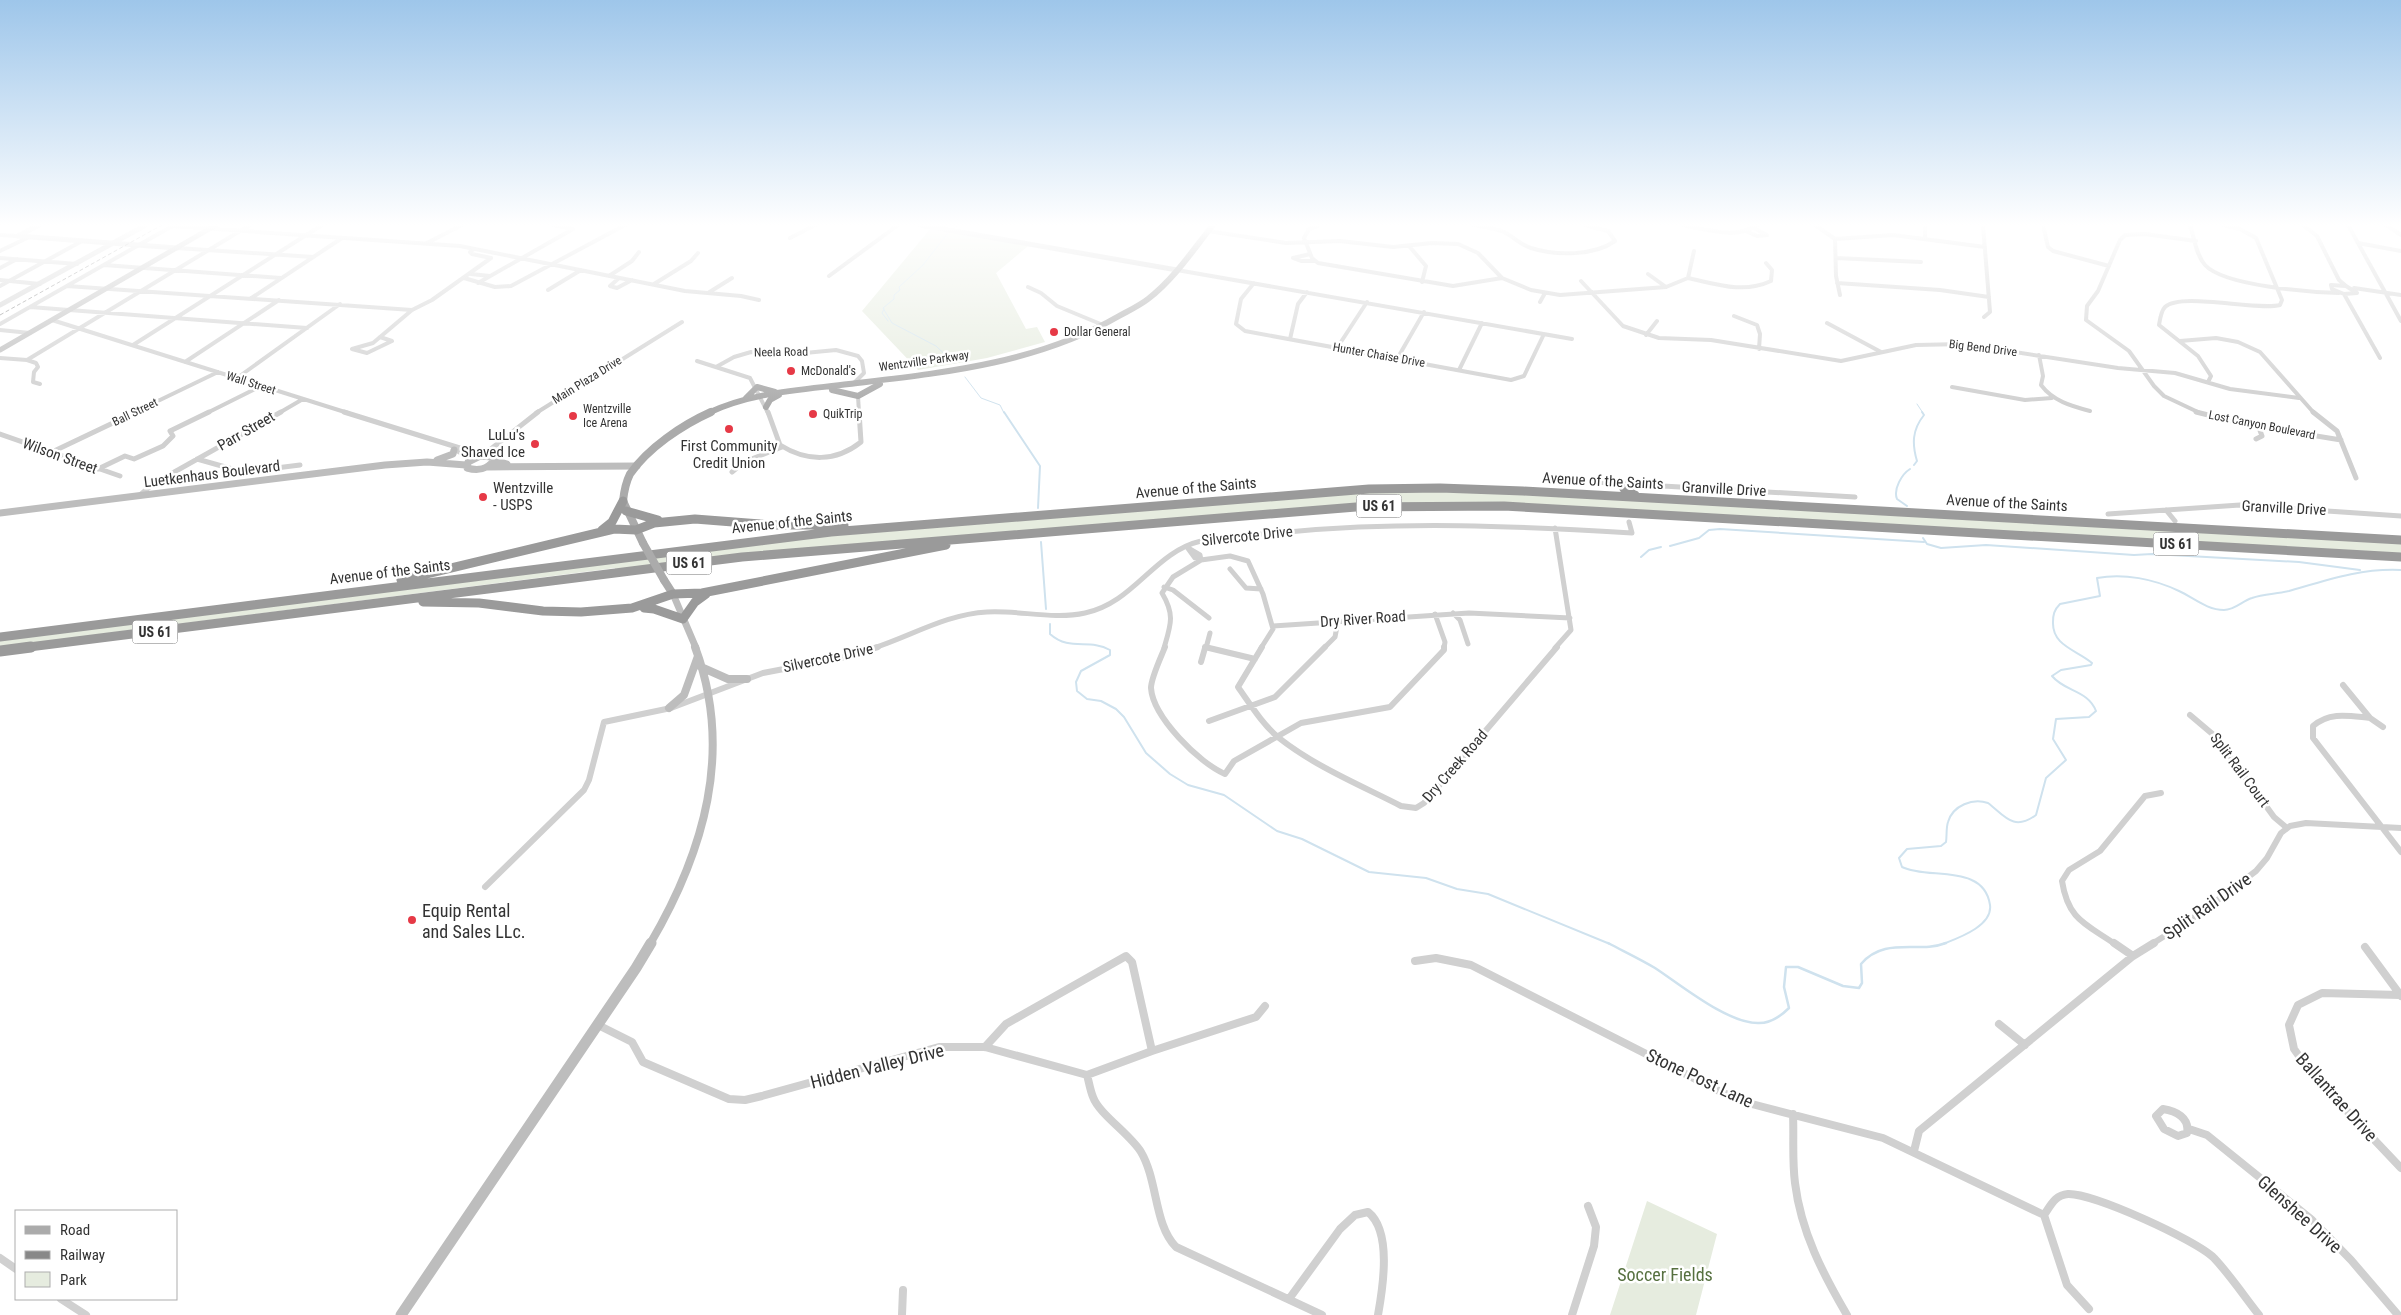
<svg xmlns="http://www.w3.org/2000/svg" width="2401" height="1315" viewBox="0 0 2401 1315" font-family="'Roboto Condensed',sans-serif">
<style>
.green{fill:#e6ecdf}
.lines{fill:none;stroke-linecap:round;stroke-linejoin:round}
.stream-far2{stroke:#cfe2ee;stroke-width:1}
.stream-far1{stroke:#cfe2ee;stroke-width:2}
.stream{stroke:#cfe2ee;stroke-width:2.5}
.minor-far3{stroke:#d0d0d0;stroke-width:4}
.minor-far2{stroke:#d0d0d0;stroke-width:5}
.minor-far1{stroke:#d0d0d0;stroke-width:6}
.minor{stroke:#d0d0d0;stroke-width:8}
.tertiary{stroke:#d0d0d0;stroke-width:5}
.secondary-far3{stroke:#bdbdbd;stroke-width:5}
.secondary-far2{stroke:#bdbdbd;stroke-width:7}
.secondary-far1{stroke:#bdbdbd;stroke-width:8}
.secondary{stroke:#bdbdbd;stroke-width:11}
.primary-far1{stroke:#ababab;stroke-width:6}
.primary{stroke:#ababab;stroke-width:8}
.motorway-far1{stroke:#9a9a9a;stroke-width:9}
.motorway{stroke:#9a9a9a;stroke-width:11}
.rail{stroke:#888;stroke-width:1;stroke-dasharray:4 2.5;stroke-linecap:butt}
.primary-bridge{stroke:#ababab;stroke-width:8}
.poi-dot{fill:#e63946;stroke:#fff;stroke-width:2}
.labels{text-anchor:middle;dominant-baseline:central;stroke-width:5;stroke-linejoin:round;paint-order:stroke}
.far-poi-label{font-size:12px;fill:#333;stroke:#fff;text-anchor:start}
.far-street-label{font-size:12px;fill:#333;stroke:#fff}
.shield{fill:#fff;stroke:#707070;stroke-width:1}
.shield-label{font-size:14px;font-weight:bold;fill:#333}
.street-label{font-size:15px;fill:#333;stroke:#fff}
.poi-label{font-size:15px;fill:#333;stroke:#fff;text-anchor:end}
.near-street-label{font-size:18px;fill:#333;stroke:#fff}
.near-poi-label{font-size:18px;fill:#333;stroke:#fff;text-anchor:start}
.near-park-label{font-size:18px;fill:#56703f;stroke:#fff}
</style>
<rect width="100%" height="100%" fill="#fff"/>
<path class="green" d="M931,228L1028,246L996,273L1026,329L1037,327L1045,342L987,358L918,370L862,311Z
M1368,492H1474L2401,542V554L1451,502L615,569V568L0,647V639L818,537Z
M1647,1201L1717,1234L1696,1315H1610Z"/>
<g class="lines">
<path class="stream-far2" d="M954,228L958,225
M948,233L923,265L899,287L900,290L894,295V299L883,308L892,323L936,346L954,363
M884,309L882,313L888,321
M965,377L981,398L1000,405L1004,413
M1917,404L1923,413"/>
<path class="stream-far1" d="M1004,412L1040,466L1038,508
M1914,465L1917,461C1912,444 1912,430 1924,415L1922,412
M1907,506L1897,499C1893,489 1902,474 1910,469
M1923,538L1927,544L1941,548L1986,545L2134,555L2152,554L2299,562L2360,570
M1041,542L1046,609
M1670,546L1699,538L1709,530L1720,529L1924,542
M1641,557L1649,550L1661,547
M1050,624V634C1070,652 1089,638 1110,650V655L1081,671L1076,682L1077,691L1087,699L1101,701L1116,709L1124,717L1146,753L1170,774L1188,785L1224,795L1277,831L1302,839L1369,872L1426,878L1457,889L1488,894L1610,944
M1943,944C1958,938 1993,926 1990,905C1984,863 1928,880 1902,867L1899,858L1907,849L1941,846L1946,842C1947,835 1946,828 1948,822C1953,805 1973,798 1988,803C2004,815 2013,832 2036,815L2046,778L2066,760L2053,739L2056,719L2089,717L2096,711C2088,690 2065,692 2052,676L2061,670L2091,665L2092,663C2077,650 2052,646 2053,622C2053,615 2054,610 2060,604L2100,596L2097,578C2124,573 2154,579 2179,591C2194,598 2207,610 2224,610C2235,610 2242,601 2252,598C2263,594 2277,594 2289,591C2327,580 2361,568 2401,570"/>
<path class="stream" d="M1608,943C1623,951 1640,959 1655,968C1681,985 1728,1024 1759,1023C1771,1023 1781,1016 1789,1008L1784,987L1786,967H1798L1843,986L1859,988L1862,983L1861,964C1885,936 1918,954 1946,943"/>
<path class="minor-far3" d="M1474,225C1484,227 1495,228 1504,232C1514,237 1521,245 1531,248C1556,256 1594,256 1615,241L1608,231L1585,225
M1682,225C1705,229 1736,240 1757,225
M1815,225L1835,239L1836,276L1840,295
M1925,225V239
M1983,225L1990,312L1984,317
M2043,225L2048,247L2053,251L2109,266
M2190,225C2194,237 2196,255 2205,265C2224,286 2310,292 2339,293
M2303,225L2317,236L2339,280L2346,286
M2348,225L2401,321
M2386,225L2401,235
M173,226L460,246L685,291L741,296L759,300
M1318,226L1309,229L1304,238L1312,258L1318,263L1453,286L1502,278
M1208,231L1286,243L1340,241L1393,247L1432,243L1458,244L1478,253L1502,278L1531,290L1560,295L1666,287L1688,278L1694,251
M1746,231L1757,236L1767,235L1754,228
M0,235L18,236
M790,238L815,225
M1835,239L1893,235L1985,247
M2196,241L2145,234L2125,235L2120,240L2098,291L2087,306L2086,320L2129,351L2154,386L2164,396L2200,413
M427,243L462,225
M2358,243L2401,251
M1409,246L1426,266L1422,282
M177,248L313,257
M474,249L470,252L472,254L491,258
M0,251L29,237
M1310,254L1293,258L1301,261H1315
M0,258L77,264
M1836,258L1921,262
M104,265L281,278
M0,268L17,259
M1177,270L1572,339
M471,274L490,276
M1648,274L1666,287
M609,276L632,261L639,252
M829,276L898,225
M464,278L495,287L511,286L625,225
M619,278L610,286L617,288L632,280
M1688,278C1716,284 1743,294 1771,281L1772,270L1766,263
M0,280L40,284
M1581,281L1623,326L1659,338L1711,340L1841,361L1916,345L1963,344L2118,368L2175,373L2230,389L2299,398
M478,283L573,229L553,225
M1254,283L1241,299L1236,324L1245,331L1511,380L1524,376L1544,334
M1837,283L1940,290L1989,297
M654,284L691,261L698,253
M2331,285L2346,286L2357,293L2344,294L2332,289Z
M0,286L82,241
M67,286L412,310
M1028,287L1041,293L1057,306L1103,325
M2354,288L2401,295
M548,290L581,270
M708,293L732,278
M2344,294L2380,358
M250,299L342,238
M1540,302L1545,293
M30,307L307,328
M1734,316L1757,325L1760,334L1759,349
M52,320L348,413
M1827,323L1881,352
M0,324L174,225
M0,330L30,333
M1646,335L1657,321
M1290,339L1298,304L1307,292
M2180,341L2216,338L2238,342L2260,352L2314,413
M133,345L322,225
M1337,348L1367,302
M352,349L373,343L412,310L432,300L491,258
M352,349L367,353L392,341L380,337
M2039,355L2043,376L2041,385C2053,401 2071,406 2090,411
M0,358L27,360L36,363L38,367L34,372L33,382L40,384
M1397,359L1424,312
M27,360L250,225
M697,361L750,378L768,413
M185,362L279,300
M716,367L734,357L751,352L784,355L836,350L858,356L862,361L864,373L853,384
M1459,370L1482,323
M237,378L340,304
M2208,382L2211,376L2198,356L2159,325C2160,319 2161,311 2165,307C2181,292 2256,311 2280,305L2282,300L2256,238L2240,229L2222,225
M1952,387L2025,400L2052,398
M858,396L859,413
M133,413L218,372
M207,413L261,386
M279,413L303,399
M536,413L682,322"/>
<path class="minor-far2" d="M344,412L463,449L479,457
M768,412L780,445C807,462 836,462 861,442L859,412
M2196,412L2249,425L2341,440
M2313,412L2337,431L2356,478
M0,434L120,476
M2256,439L2262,436L2258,425
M456,450L472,459
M52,452L136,412
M482,456L538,412
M197,459L243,472L300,465
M98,469L125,456L134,459L163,446L173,436L170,431L209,412
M732,472L744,462L782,447
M1593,482L1855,497
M140,495L153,484L281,412
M2166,510L2175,521
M2108,514L2240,505L2401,516
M1555,528L1571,630L1555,648
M1188,548L1200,555L1201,560L1230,556L1248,561L1263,594L1273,629L1261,648
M1230,569L1246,588L1261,589
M1164,587L1173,590L1209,618
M1453,613L1460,620L1468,644
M1435,614L1445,642L1444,648
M1273,626L1469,613L1570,618
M874,648C911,636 947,614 987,612C1019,610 1053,620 1085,613C1134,603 1154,552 1201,541C1228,534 1260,535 1288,532C1405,521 1515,526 1632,533L1629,522
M1164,648C1171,624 1175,615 1162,593L1173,577L1201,560L1195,558L1187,547
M1206,648L1210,633
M1324,648L1335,637L1338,621"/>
<path class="minor-far1" d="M1165,647C1161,657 1151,678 1151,688C1153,717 1199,763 1225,774L1234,761L1301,723L1390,707L1444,650V647
M1205,647L1255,659
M1262,647L1238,687C1250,704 1263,725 1279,738C1316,767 1360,785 1401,806L1416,808L1424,803L1557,647
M1201,662L1205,648
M2343,685L2370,718C2350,716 2330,711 2313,726V738L2401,852
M2190,715L2216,737L2274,817L2287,828
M2370,718L2383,727
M1209,721L1275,697L1325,647
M485,887L584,790L589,780L604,722L671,708L763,673L841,658L878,647
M2115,944C2086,924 2068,920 2062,881L2069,870L2100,851L2145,796L2161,793
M2152,944L2199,914L2256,871L2267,858L2281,833L2290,826L2306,823L2401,828"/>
<path class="minor" d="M2114,943L2133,956
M2365,947L2401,996
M1415,961L1436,958L1471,965L1723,1093L1748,1103L1883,1138L2044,1215
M2400,995L2322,993L2298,1005L2289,1025L2294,1049L2312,1074L2401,1168
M1999,1024L2025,1045
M598,1025L632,1042L643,1062L729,1099L745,1100L762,1096L939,1047H985L1087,1075
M985,1047L1006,1024L1126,956L1132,962L1152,1051L1087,1075
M1152,1051L1256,1017L1265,1006
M1087,1075C1089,1082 1090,1090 1093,1097C1099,1114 1130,1134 1141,1152C1158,1181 1154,1225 1176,1247L1322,1315
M2163,1109C2176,1111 2190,1118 2187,1133L2178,1136L2164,1129L2156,1116Z
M1793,1114C1794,1137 1792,1160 1795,1183C1801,1232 1823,1274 1847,1315
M2189,1129L2207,1135L2311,1219L2351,1260L2398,1315
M1914,1151L1919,1131L2133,956L2154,943
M0,1258L16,1269
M61,1299L86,1315
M1289,1299L1340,1229L1355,1215L1368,1212C1392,1231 1383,1287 1378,1315
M2089,1309L2067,1285L2044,1215C2051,1205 2055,1195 2068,1194C2093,1193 2196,1240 2214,1258C2230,1275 2244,1296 2259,1315
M902,1315L903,1290
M1572,1315L1594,1246L1596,1227L1588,1206"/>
<path class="tertiary" d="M920,225L1177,270
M18,236L177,248
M18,236L39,225
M0,305L146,225"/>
<path class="secondary-far3" d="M0,350L216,225"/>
<path class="secondary-far2" d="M480,456L492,457L494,460C487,470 478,471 467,468L468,462Z
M437,460L453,454L454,450
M494,460L507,464
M488,467L637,466
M0,513L385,465L427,462L466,465
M673,594L696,648"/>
<path class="secondary-far1" d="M701,667L728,679H747
M669,708L684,695L698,656
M650,944C704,852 734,751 695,647"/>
<path class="secondary" d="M401,1315L636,968L651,943"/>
<path class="primary-far1" d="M832,390L858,396L880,384
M746,398L757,387L775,392
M766,407L770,400L779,395
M708,413C752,392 801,390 849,384C941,373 1036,364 1119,316C1128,311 1139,306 1148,299C1174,279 1193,250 1213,225"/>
<path class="primary" d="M643,543L623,501C624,492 626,482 630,474C648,448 682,425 711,412
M664,580L673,594"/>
<path class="motorway-far1" d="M1621,484L1625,490L1635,495
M626,511L658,520
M602,530L612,522L623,501
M401,580L614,529L636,530L654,523L695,519L772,525H844
M423,602L479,603L543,611L581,612L632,608L673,594L702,593L946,545
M644,608L654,609L683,619L695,602L706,594
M0,637L831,532L1369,489L1440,488L1523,491L2401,540
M21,648L742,557L1356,507L1504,506L2401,557"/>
<path class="motorway" d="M0,651L31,647"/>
<path class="rail" d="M0,315L162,225"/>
<path class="primary-bridge" d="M643,543L664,580"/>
</g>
<linearGradient id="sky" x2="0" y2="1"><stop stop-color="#9ec6ea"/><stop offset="0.55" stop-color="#fff"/><stop offset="1" stop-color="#fff" stop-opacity="0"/></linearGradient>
<rect width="2401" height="409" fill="url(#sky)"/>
<g class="poi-dot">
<circle cx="1054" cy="332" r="5"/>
<circle cx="791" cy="371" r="5"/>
<circle cx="813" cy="414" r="5"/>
<circle cx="573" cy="416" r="5"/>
<circle cx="729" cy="429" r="5"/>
<circle cx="535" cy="444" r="5"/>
<circle cx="483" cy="497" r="5"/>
<circle cx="412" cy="920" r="5"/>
</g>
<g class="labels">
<g class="far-poi-label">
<text x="1064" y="332">Dollar General</text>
<text x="801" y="371">McDonald's</text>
<text x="583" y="409">Wentzville<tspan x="583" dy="14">Ice Arena</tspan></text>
<text x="823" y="414">QuikTrip</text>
</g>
<g class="far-street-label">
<text transform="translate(1983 348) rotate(7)">Big Bend Drive</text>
<text transform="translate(781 352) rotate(-1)">Neela Road</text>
<text transform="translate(1379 355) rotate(10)">Hunter Chaise Drive</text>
<text transform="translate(924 361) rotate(-8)">Wentzville Parkway</text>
<text transform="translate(587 380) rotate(-32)">Main Plaza Drive</text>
<text transform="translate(251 383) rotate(18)">Wall Street</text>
<text transform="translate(135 412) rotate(-26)">Ball Street</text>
<text transform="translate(2262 425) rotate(11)">Lost Canyon Boulevard</text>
</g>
<g class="shield">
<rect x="1356.5" y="494.5" width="45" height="23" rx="4"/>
<rect x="2153.5" y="532.5" width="45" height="23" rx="4"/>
<rect x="666.5" y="551.5" width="45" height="23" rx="4"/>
<rect x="132.5" y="620.5" width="45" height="23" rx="4"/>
</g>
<g class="shield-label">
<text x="1379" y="506">US 61</text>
<text x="2176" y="544">US 61</text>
<text x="689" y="563">US 61</text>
<text x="155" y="632">US 61</text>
</g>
<g class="street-label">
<text transform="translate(246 431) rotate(-30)">Parr Street</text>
<text transform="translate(60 456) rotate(20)">Wilson Street</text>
<text transform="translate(212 474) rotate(-7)">Luetkenhaus Boulevard</text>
<text transform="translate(1603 481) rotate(3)">Avenue of the Saints</text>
<text transform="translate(1196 488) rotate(-5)">Avenue of the Saints</text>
<text transform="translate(1724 489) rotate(3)">Granville Drive</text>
<text transform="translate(2007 503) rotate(3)">Avenue of the Saints</text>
<text transform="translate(2284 508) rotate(3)">Granville Drive</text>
<text transform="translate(792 522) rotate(-6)">Avenue of the Saints</text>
<text transform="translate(1247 536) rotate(-6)">Silvercote Drive</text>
<text transform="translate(390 572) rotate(-7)">Avenue of the Saints</text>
<text transform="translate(1363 619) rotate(-4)">Dry River Road</text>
<text transform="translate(828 658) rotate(-12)">Silvercote Drive</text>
<text transform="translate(1455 766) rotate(-49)">Dry Creek Road</text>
<text transform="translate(2240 770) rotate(53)">Split Rail Court</text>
</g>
<g class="poi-label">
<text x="525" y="435">LuLu's<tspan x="525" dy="17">Shaved Ice</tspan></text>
<text x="729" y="446" text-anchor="middle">First Community<tspan x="729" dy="17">Credit Union</tspan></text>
<text x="493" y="488" text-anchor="start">Wentzville<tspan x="493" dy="17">- USPS</tspan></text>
</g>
<g class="near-street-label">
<text transform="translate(2207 906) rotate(-35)">Split Rail Drive</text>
<text transform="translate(877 1066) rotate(-14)">Hidden Valley Drive</text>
<text transform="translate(1700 1078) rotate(25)">Stone Post Lane</text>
<text transform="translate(2337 1097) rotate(48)">Ballantrae Drive</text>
<text transform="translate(2300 1214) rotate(42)">Glenshee Drive</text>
</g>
<g class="near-poi-label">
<text x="422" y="910">Equip Rental<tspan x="422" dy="21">and Sales LLc.</tspan></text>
</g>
<g class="near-park-label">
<text x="1665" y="1274">Soccer Fields</text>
</g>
</g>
<rect x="15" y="1210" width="162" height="90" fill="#ffffff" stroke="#adadad"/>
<rect x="25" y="1226" width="25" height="8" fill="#ababab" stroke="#adadad"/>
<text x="60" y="1235" font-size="15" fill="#333333">Road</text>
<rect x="25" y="1251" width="25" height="8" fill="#888888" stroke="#adadad"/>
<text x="60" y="1260" font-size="15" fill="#333333">Railway</text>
<rect x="25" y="1272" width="25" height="15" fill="#e6ecdf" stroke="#adadad"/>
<text x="60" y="1285" font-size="15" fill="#333333">Park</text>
</svg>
